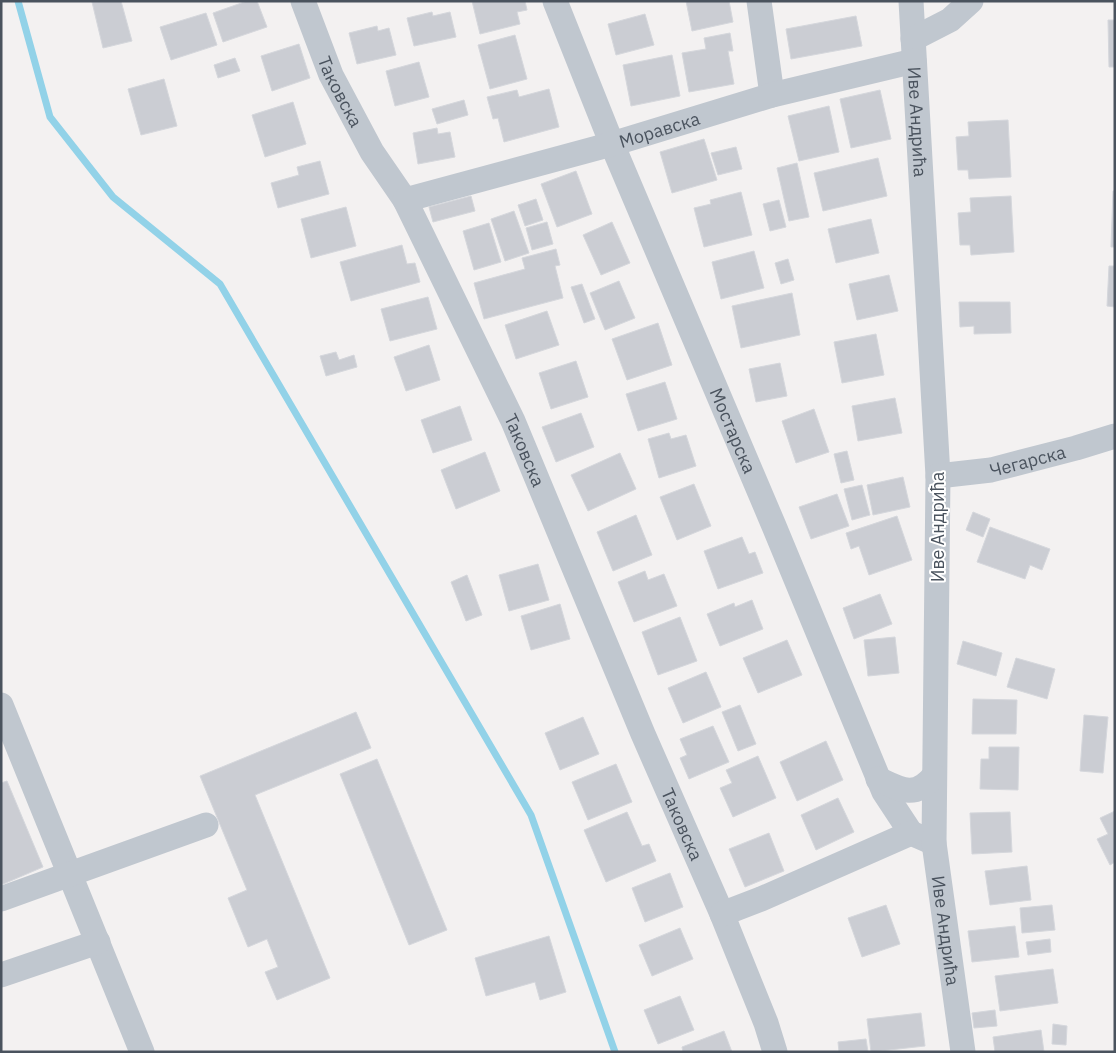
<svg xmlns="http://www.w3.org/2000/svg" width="1116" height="1053" viewBox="0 0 1116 1053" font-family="'IBM Plex Sans',sans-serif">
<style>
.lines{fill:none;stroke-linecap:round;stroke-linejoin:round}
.stream{stroke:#92d2e8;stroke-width:7}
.building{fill:#cbcdd3;stroke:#d5d7dc}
.minor{stroke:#c0c7cf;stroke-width:25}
.labels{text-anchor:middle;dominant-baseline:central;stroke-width:4;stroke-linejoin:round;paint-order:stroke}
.street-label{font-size:18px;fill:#4a535e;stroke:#fff}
</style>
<rect width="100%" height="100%" fill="#f3f1f1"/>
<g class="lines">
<path class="stream" d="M18,1L50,117L113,197L220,284L531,815L615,1052"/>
</g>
<path class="building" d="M121,1L132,41L103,48L92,2Z
M247,1H257L267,27L223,42L213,13Z
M472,1H525L527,10L517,12L520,24L480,34Z
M686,1H729L733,22L692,31Z
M432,12L433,16L450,12L456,37L414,46L407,18Z
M206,13L217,45L171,60L160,27Z
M645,14L654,45L616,55L608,24Z
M856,16L862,46L791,59L786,29Z
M1108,20H1115V67H1109Z
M377,26L378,31L389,28L396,55L357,64L349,33Z
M730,33L733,51H728L734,84L689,92L682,53L706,49L704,38Z
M515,35L527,79L490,89L478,45Z
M299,44L310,78L272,91L261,56Z
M672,55L680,96L631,106L623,65Z
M235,58L240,71L218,78L214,65Z
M419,62L429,97L395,106L386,71Z
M164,79L177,126L141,135L128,89Z
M549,89L559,127L504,142L498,118L493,119L487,97L517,90L519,97Z
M880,90L891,139L851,148L840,99Z
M464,100L468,115L437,124L432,109Z
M293,102L306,144L265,157L252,115Z
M829,106L839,152L799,161L788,116Z
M1008,120L1011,177L969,179L968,170H958L956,137L969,136L968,122Z
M437,128L438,134L450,132L455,157L418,164L413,133Z
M704,139L717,180L672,193L660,152Z
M736,147L742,169L718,175L711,153Z
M878,158L887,196L823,211L814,173Z
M320,161L329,194L278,208L271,183L299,175L297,167Z
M797,163L809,217L789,221L777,168Z
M576,171L592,214L557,227L541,184Z
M1113,191H1115V247H1111Z
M741,192L752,235L704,247L694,208L711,204L710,200Z
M471,196L475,211L433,222L429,207Z
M1011,196L1014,252L971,255L970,245H960L958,213L971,212L970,198Z
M536,199L543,220L525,226L518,205Z
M779,200L786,227L770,231L763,204Z
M346,207L356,246L311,258L301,219Z
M514,211L529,253L505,261L491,219Z
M871,219L879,253L836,263L828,229Z
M547,222L553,244L532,250L526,228Z
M612,222L630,263L601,275L583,235Z
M489,223L501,262L474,270L463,231Z
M402,245L407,264L415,263L420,282L351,301L340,262Z
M556,249L560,265L555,266L563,298L484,319L474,283L525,269L522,258Z
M754,251L764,288L721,299L712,262Z
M788,259L794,280L781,284L775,263Z
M1109,266H1115V307L1107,306Z
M889,275L898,311L857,320L849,284Z
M619,281L635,318L605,330L590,293Z
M582,284L595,319L584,323L571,287Z
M792,293L800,335L741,348L732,306Z
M428,297L437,329L390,341L381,309Z
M959,302H1010L1011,333L974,334V326L960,327Z
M547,311L559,345L516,359L505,325Z
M658,323L672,365L627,380L612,339Z
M876,334L884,375L842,383L834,342Z
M429,345L440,380L406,391L394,357Z
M336,352L339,360L354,355L357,367L326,376L320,356Z
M576,361L588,397L551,409L539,373Z
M780,363L787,396L756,402L749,369Z
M665,382L677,419L638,431L626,394Z
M895,398L902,433L858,441L852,406Z
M460,406L472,440L433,453L421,420Z
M814,409L829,452L796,463L782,421Z
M581,413L594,447L556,462L542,427Z
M669,433L671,439L686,435L696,466L659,478L648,439Z
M847,451L854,480L841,483L834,454Z
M485,452L500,491L456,509L441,470Z
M620,453L636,489L588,511L571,475Z
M903,477L910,507L873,515L867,485Z
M694,484L711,526L677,540L660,497Z
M862,485L870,515L852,520L844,489Z
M837,494L849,526L811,539L799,507Z
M973,512L990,519L983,537L966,530Z
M636,515L652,555L613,571L597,532Z
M897,516L912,560L869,575L859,546L851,549L846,533Z
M990,527L1050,549L1042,570L1030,565L1025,579L977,562Z
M742,537L749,554L755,552L763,573L718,589L704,551Z
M538,564L549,600L509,611L499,575Z
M645,571L648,580L664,574L677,606L634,622L618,582Z
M467,575L482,615L466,621L451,582Z
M880,594L892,624L854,639L843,608Z
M752,600L763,629L720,646L707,614L734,603L735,607Z
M560,604L570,639L531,650L521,616Z
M680,617L697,661L658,675L642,632Z
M895,637L899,673L868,676L864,640Z
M787,640L802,675L758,693L743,658Z
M963,641L1002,653L996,676L957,664Z
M1016,658L1055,669L1047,699L1007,687Z
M706,672L721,707L683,723L668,688Z
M973,699L1017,700L1016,734H972Z
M740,705L756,744L738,751L722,712Z
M356,712L371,748L255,795L330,978L277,1000L265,972L278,967L267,939L248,947L228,898L247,890L200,776Z
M1084,715L1108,717L1103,773L1080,771Z
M583,717L599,754L560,770L545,733Z
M713,726L729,762L689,779L680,758L687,755L680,739Z
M826,741L843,780L797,801L780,762Z
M989,747H1019L1018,790L980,789L981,759H989Z
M758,756L776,798L733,817L720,788L732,783L726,770Z
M377,759L447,930L409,945L340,774Z
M616,764L632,802L588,820L572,782Z
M7,781L43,867L1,885V783Z
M838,798L854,832L816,850L801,815Z
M1115,811V862L1110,865L1097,839L1108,834L1100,818Z
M627,812L642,846L649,844L656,861L606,882L584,830Z
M1010,812L1012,852L972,854L970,813Z
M769,833L784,871L745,887L729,849Z
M1027,866L1031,900L990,905L985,871Z
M670,873L683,907L645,922L632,888Z
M886,905L900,944L862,957L848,918Z
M1052,905L1055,930L1022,933L1020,908Z
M1015,926L1019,957L972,962L968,931Z
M680,928L693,959L652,976L639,945Z
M549,936L566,992L540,1000L535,982L486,996L475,958Z
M1050,939L1051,952L1028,955L1026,942Z
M1053,969L1058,1003L1000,1011L995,976Z
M680,996L694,1030L658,1044L644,1010Z
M995,1010L997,1026L974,1028L972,1013Z
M921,1013L925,1046L871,1052L867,1019Z
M1053,1024L1067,1026L1066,1045L1052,1044Z
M1041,1030L1044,1052H995L993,1037Z
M724,1031L732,1052H683L682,1047Z
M866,1039L868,1052H839L838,1042Z"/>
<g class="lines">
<g class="minor">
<path id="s1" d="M303,1L331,75L372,152L405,200L513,421L643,734L722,914L766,1023L775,1052"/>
<path id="s2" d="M555,1L612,144L774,526L884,792L911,833L934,843"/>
<path d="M759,1L772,95"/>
<path id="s3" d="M911,1L938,476L934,843L963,1052"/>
<path d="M913,39L950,20L971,1"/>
<path id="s4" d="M405,200L612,144L772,95L914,61"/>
<path id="s5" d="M938,476L991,470L1076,448L1115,436"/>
<path d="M1,705L142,1052"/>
<path d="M878,779C901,790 915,799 934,776"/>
<path d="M1,899L206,825"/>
<path d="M722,914L761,899L911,833"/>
<path d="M1,975L98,942"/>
</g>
</g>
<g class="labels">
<g class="street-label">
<text stroke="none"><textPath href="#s1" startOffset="98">Таковска</textPath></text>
<text stroke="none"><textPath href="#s3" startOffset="121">Иве Андрића</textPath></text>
<text stroke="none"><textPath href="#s4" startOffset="264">Моравска</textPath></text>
<text stroke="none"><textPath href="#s2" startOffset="465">Мостарска</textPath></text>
<text stroke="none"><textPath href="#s1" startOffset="502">Таковска</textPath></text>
<text stroke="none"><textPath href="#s5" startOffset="91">Чегарска</textPath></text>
<text transform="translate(937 527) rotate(-90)">Иве Андрића</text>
<text stroke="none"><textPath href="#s1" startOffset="908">Таковска</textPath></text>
<text stroke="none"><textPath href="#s3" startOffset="931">Иве Андрића</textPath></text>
</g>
</g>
<rect width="1116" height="1053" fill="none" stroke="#4a535e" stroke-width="5"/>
</svg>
